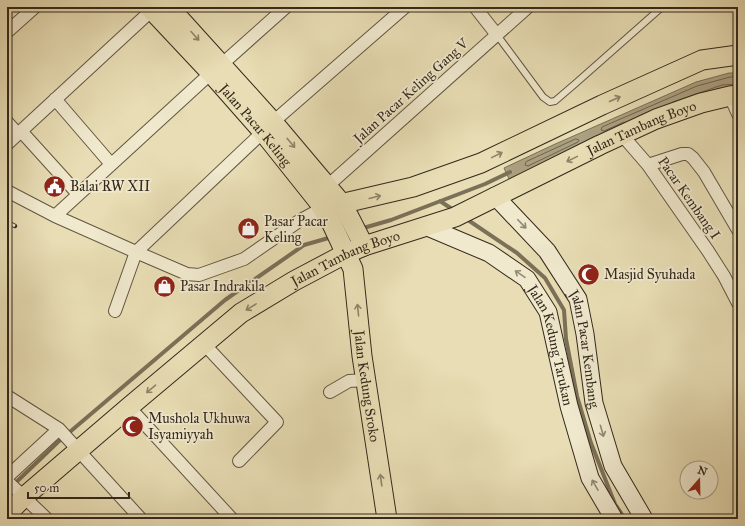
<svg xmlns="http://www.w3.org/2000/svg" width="745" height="526" viewBox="0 0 745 526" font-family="'IM FELL Great Primer',serif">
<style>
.water{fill:#aba080;stroke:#7b7058}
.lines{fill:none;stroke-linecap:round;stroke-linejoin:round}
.shore{stroke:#70644e;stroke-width:1}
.stream{stroke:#7b7058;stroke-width:4}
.service-casing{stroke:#615642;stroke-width:8}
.minor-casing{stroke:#615642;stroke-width:14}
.secondary-casing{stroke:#34291c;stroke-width:19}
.primary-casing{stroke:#34291c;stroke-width:21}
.service{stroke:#f0e9ce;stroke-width:6}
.minor{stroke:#f0e9ce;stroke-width:12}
.secondary{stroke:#f0e9ce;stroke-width:17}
.primary{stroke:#e8ddb4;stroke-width:19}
.rail-casing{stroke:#34291c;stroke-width:4.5}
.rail{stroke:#f0e9ce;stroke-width:3;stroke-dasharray:9;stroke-linecap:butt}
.oneway{stroke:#8e8368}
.oneway2{stroke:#928975}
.labels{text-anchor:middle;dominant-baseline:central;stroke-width:3.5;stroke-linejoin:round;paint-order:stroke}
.street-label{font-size:14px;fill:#34291c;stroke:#f0e9ce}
.poi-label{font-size:14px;fill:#34291c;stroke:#f0e9ce;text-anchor:start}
</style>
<rect width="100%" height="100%" fill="#e8ddb4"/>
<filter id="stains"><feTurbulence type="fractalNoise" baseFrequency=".005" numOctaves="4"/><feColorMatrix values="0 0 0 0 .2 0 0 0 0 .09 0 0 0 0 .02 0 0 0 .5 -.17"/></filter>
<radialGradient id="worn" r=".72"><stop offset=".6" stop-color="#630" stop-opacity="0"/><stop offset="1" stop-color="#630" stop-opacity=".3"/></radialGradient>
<path class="water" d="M729,73H738V88L560,155L509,179L504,168L553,145L696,82Z"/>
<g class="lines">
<path class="shore" d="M673,102L722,85L738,84
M624,122L604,131L601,130L602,127L697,86L730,77H738
M576,139L579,140L578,142L528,166L525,165L526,162Z"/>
<path class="stream" d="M440,201L455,211
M465,218L517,253L545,278L564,310L566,339L577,396L591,443L615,504L625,519
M360,229L391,220L485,184L510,172
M7,491L58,442L225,300L304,245L332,237"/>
<defs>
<path id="service" d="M497,35L543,97L550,102L555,101L576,83L662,7"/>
<path id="minor" d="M475,7L497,35
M7,32L35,7
M221,65L286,7
M730,96L738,114
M55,99L111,164
M7,122L18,134
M273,122L405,7
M21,131L78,194
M622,135L648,165L708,251L724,276L738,303
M7,144L152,10
M648,165L682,154H688L693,158L704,172L738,230
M323,190L528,7
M7,191L55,216L136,252L187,274L199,275L244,259L299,221L323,208
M55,216L211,73
M115,311L136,252L263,132
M204,344L277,422L239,461
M330,392L349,381L366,380
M7,396L59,429L141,519
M129,407L232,519
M7,477L59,429
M7,481L47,519"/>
<g id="secondary">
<path id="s1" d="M495,196L547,251L578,299L585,334L594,403L613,466L644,519"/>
<path id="s2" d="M425,226L489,253L527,279L548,312L569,406L590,478L614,519"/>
</g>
<g id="primary">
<path id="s3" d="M149,7L211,73L263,132L318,201L331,222L353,269L362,356L387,519"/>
<path d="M169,7L273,122L343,205L364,246"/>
<path d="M323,208L413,187L481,163L602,105L702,60L738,55"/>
<path id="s4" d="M7,514L24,497L129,407L241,313L294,281L343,255L364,246L455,217L600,145L656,119L701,103L730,96L738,95"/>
</g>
</defs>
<use href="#service" class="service-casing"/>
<use href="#minor" class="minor-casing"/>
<use href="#secondary" class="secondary-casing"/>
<use href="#primary" class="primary-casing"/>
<use href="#service" class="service"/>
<use href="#minor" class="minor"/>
<use href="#secondary" class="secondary"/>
<use href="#primary" class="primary"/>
<defs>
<path id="rail" d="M7,222L15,226"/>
</defs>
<use href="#rail" class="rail-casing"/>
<use href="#rail" class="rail"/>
</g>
<defs><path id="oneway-shaft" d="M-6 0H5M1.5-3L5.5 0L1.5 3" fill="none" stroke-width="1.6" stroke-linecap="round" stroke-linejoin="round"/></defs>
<g class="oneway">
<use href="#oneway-shaft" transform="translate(195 36) rotate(48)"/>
<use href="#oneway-shaft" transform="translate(615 99) rotate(-24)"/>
<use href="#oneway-shaft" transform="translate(291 143) rotate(50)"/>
<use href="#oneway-shaft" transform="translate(497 155) rotate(-26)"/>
<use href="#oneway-shaft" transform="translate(572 159) rotate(154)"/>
<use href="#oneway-shaft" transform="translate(375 197) rotate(-14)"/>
<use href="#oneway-shaft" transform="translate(251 307) rotate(149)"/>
<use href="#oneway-shaft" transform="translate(358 310) rotate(-96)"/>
<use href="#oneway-shaft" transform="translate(151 389) rotate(140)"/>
<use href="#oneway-shaft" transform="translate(381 480) rotate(-98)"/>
</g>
<g class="oneway2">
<use href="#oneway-shaft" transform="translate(522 224) rotate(46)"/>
<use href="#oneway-shaft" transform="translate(520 274) rotate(-146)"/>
<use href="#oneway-shaft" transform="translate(602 431) rotate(74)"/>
<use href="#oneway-shaft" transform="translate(595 485) rotate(-120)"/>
</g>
<defs>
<symbol id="civic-disc" viewBox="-11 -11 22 22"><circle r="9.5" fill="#8f2418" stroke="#f0e9ce"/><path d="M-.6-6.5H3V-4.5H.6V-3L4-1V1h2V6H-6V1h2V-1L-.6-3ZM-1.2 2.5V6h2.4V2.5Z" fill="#fff"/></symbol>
<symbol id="shop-disc" viewBox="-11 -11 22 22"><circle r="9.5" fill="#8f2418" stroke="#f0e9ce"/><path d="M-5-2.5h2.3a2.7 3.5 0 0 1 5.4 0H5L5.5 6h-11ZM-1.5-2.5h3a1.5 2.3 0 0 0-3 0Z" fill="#fff"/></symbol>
<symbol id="mosque-disc" viewBox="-11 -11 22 22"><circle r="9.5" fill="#8f2418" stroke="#f0e9ce"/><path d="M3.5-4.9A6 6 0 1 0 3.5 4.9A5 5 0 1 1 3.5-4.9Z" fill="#fff"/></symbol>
</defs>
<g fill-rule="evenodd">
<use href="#civic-disc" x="42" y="174" width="25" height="25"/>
<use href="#shop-disc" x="236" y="216" width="25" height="25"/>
<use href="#mosque-disc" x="576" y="262" width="25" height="25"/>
<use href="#shop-disc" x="152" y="274" width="25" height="25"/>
<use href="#mosque-disc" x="120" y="414" width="25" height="25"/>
</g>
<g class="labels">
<g class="street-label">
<text transform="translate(411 91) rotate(-42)">Jalan Pacar Keling Gang V</text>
<text stroke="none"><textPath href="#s3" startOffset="159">Jalan Pacar Keling</textPath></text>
<text stroke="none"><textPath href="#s4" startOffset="751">Jalan Tambang Boyo</textPath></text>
<text transform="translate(689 198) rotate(55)">Pacar Kembang I</text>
<text stroke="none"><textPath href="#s4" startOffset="427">Jalan Tambang Boyo</textPath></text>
<text stroke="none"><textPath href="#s2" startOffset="187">Jalan Kedung Tarukan</textPath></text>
<text stroke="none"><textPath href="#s1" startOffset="183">Jalan Pacar Kembang</textPath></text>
<text stroke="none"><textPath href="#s3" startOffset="452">Jalan Kedung Sroko</textPath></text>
</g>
<g class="poi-label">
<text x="70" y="186">Balai RW XII</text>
<text x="264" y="221">Pasar Pacar<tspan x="264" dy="16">Keling</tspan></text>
<text x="604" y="274">Masjid Syuhada</text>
<text x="180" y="286">Pasar Indrakila</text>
<text x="148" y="418">Mushola Ukhuwa<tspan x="148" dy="16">Isyamiyyah</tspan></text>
</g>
</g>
<rect width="745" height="526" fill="none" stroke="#e8ddb4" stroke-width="24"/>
<rect x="8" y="8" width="729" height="510" fill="none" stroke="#34291c" stroke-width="2"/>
<rect x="12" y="12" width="721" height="502" fill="none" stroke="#34291c"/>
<g transform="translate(699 480) rotate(20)"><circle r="19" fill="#f0e9ce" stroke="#a59c87"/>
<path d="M0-3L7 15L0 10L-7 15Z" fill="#8f2418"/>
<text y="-6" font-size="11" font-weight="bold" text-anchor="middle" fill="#34291c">N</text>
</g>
<path d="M28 492v6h101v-6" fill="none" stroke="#34291c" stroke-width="2"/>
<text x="34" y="492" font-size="12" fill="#34291c" stroke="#f0e9ce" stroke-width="3" paint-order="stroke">50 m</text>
<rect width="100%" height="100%" filter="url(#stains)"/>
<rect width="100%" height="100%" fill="url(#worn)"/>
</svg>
